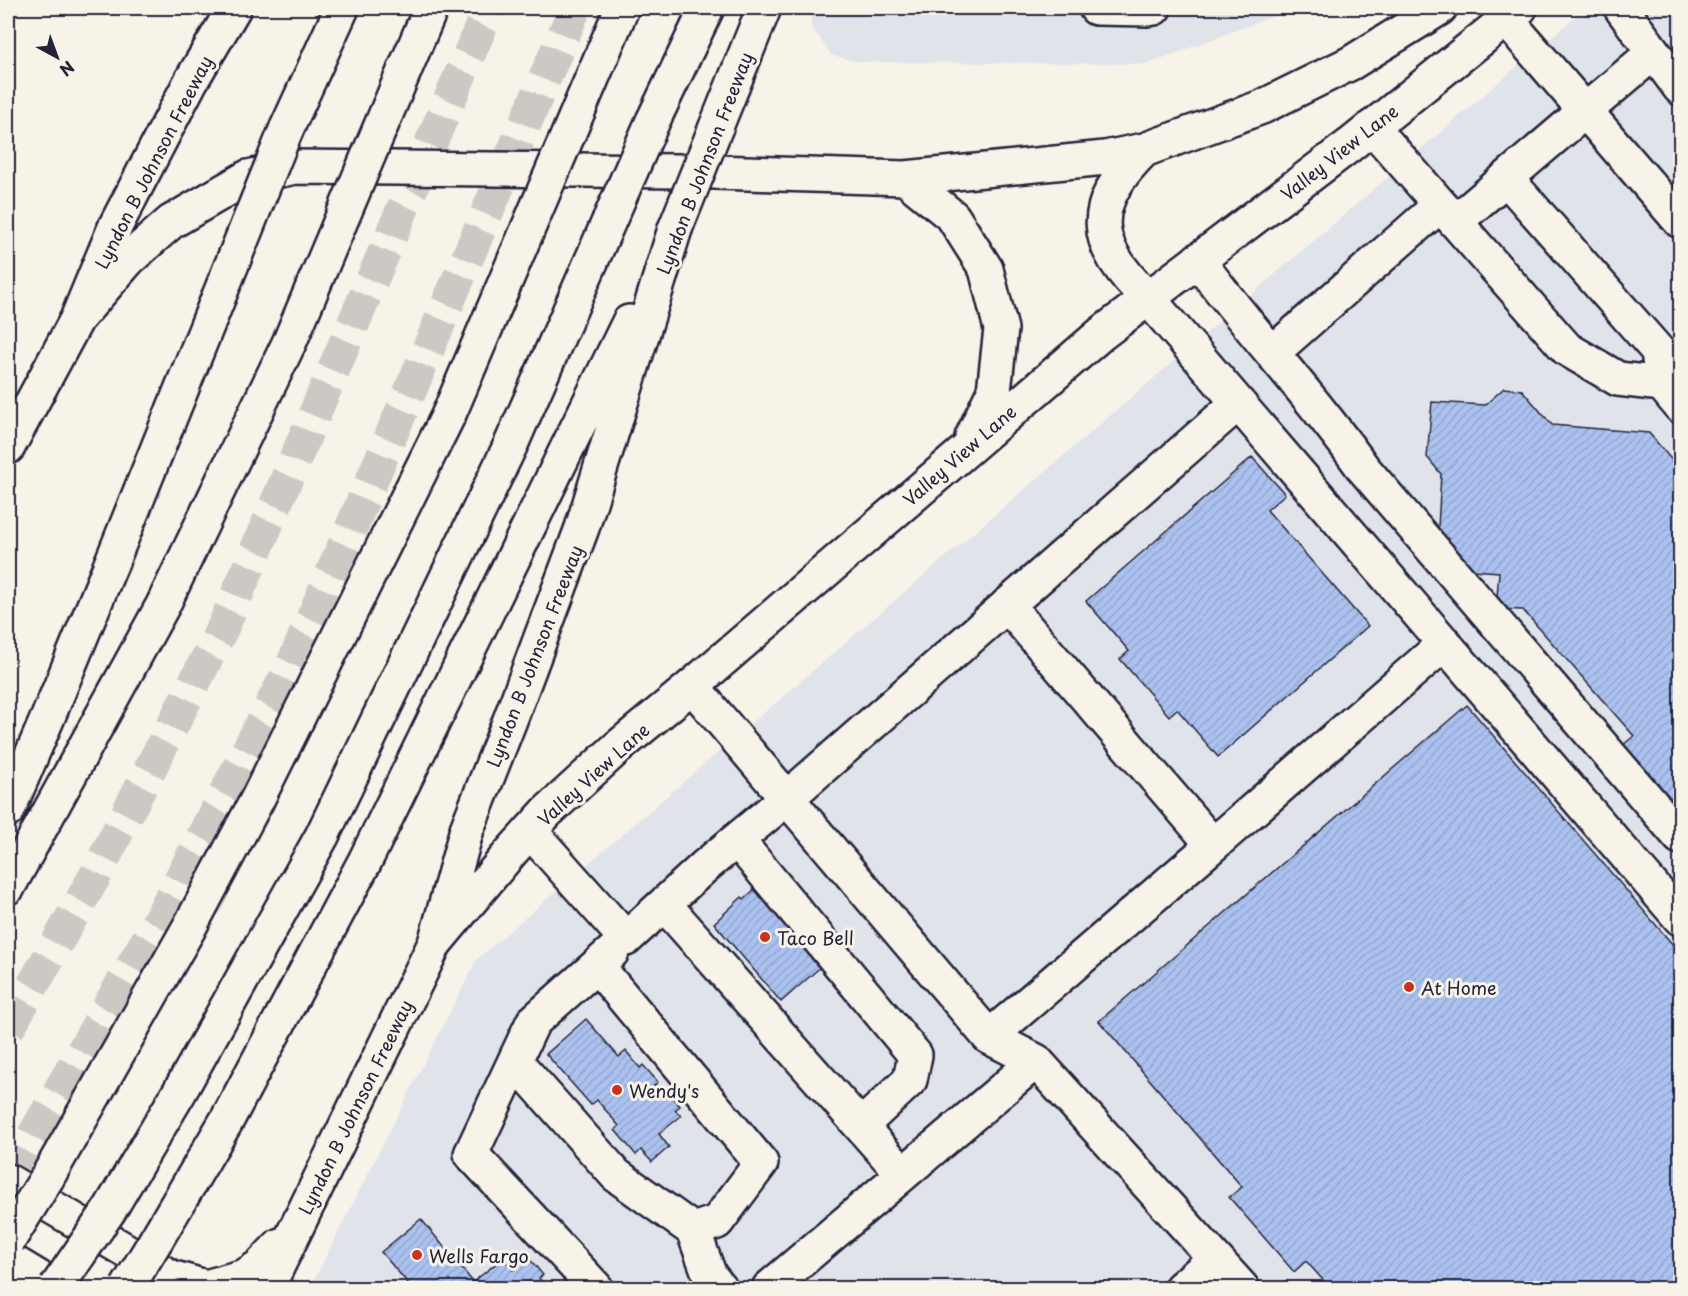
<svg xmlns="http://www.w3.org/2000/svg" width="1688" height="1296" viewBox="0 0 1688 1296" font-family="'Playpen Sans',sans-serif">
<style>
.built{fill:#e0e4ea}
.building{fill:url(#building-hatch);stroke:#22223b;stroke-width:1.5}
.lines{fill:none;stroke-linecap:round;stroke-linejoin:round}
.highway-tunnel{stroke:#ccc9c5;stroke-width:33;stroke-dasharray:33 16;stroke-linecap:butt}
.minor-casing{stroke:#22223b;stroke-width:38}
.major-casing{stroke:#22223b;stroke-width:38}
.highway-casing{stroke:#22223b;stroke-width:38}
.minor{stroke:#f7f3e8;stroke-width:33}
.major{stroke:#f7f3e8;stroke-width:33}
.highway{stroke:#f7f3e8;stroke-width:33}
.major-bridge-casing{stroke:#22223b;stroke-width:38;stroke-linecap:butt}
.highway-bridge-casing{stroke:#22223b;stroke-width:38;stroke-linecap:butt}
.major-bridge{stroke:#f7f3e8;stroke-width:33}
.highway-bridge{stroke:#f7f3e8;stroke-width:33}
.poi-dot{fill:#c8321e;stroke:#f7f3e8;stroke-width:2}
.labels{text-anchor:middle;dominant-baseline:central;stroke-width:6;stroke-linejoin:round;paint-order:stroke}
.street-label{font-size:18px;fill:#22223b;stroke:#f7f3e8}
.poi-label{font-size:18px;fill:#22223b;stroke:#f7f3e8;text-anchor:start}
</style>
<defs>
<pattern id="building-hatch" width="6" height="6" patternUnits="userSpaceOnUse" patternTransform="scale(1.5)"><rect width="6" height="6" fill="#abc1ef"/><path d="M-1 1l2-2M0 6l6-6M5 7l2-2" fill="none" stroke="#93a6ce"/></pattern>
</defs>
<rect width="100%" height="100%" fill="#f7f3e8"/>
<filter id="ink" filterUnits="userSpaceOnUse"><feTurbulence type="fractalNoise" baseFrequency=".0167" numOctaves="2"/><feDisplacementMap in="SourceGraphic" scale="12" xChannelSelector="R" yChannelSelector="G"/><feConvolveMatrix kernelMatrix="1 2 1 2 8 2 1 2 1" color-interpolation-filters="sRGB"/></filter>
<g filter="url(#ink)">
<path class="built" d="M811,8H1294L1148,64L859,62L831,55L811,26Z
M1585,8H1680V1288H310L477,959Z"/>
<path class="building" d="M1504,388L1522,390L1552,425L1649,433L1680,470V812L1623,745L1634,736L1523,610L1496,609L1499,572L1473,570L1438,528L1441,474L1427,457L1432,402L1485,405Z
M1252,457L1285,494L1267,510L1368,626L1218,757L1177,709L1169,716L1120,659L1129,651L1086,601Z
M1467,705L1680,953V1288H1330L1306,1261L1294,1272L1229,1197L1242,1187L1099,1021Z
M757,887L825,963L781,1002L714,923L742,897L744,899Z
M586,1019L619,1057L626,1051L640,1068L643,1065L658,1082L654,1086L664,1098L669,1094L680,1106L675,1110L681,1116L659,1134L669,1147L652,1162L641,1150L636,1155L615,1130L619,1126L597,1100L591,1105L546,1054Z
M421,1219L473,1282L503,1258L513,1270L528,1257L543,1275L539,1278L547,1288H412L381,1252Z"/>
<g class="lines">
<path class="highway-tunnel" d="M8,1029L95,876L223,627L489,8
M8,1179L161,916L293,663L575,8"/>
<defs>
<path id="minor" d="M1096,8L1148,9L1154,8
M1621,8L1680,88
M1506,19L1680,221
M1372,127L1567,349L1618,379L1662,384L1680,406
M1506,178L1658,351L1662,384
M1455,222L1653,53
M1198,260C1250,332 1312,395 1363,468L1680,837
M1148,298L1680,918
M1272,353L1440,205
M1007,605L1213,845L1445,643
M692,686L989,1037L1036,1061L1242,1288
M530,831L626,939L704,867L786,799L1238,403
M737,840L915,1055L910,1080L861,1126
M664,904L903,1174
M989,1037L1213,845
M515,1061L616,1175L693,1230L717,1222L761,1163L597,966
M693,1230L710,1276L720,1288
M596,1288L471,1154L533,1022L612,952
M769,1288L1036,1061
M1181,1288L1215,1259"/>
<path id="major" d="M716,127L764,8
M1144,150C1087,206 1091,244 1148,298
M905,178L953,217L986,269L1001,329L994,391L972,437
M77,319L129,259L171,222L248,177L295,167L680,171L905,178L1105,158L1144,150L1262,107L1351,63L1440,8
M8,447L77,319L116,225L191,81L234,8
M435,943L511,852L547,812L617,748L692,686L1101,334L1350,145L1520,8
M8,1181L171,1277L206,1287L245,1276L260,1266L280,1245
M156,1240L227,1120L365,861L629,322
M8,1259L56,1288
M267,1288L435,943L467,829L510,720L582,528L675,229"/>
<path id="highway" d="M405,69L431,8
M579,109L622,8
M652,123L707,8
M286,130L342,8
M8,810L48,717L111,564
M8,887L163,605L290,341
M47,1178L189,928L257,800L449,414
M110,1209L180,1091L322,836L512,442"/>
</defs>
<use href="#minor" class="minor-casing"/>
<use href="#major" class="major-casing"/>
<use href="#highway" class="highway-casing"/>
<use href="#minor" class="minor"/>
<use href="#major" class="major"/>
<use href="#highway" class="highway"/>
<defs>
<path id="major-bridge" d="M675,229L716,127
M127,1288L156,1240"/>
<path id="highway-bridge" d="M290,341L405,69
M449,414L579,109
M512,442L652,123
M111,564L286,130
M8,1241L47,1178
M56,1288L110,1209"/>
</defs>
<use href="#major-bridge" class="major-bridge-casing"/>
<use href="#highway-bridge" class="highway-bridge-casing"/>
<use href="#major-bridge" class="major-bridge"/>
<use href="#highway-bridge" class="highway-bridge"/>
</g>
</g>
<g class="poi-dot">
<circle cx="765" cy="937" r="6"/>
<circle cx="1409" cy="987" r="6"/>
<circle cx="617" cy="1090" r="6"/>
<circle cx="417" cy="1255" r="6"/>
</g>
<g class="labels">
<g class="street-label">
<text transform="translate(1339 152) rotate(-38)">Valley View Lane</text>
<text transform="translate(153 162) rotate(-63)">Lyndon B Johnson Freeway</text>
<text transform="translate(704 163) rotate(-69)">Lyndon B Johnson Freeway</text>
<text transform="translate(959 455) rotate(-41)">Valley View Lane</text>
<text transform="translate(534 656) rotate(-69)">Lyndon B Johnson Freeway</text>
<text transform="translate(593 774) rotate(-42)">Valley View Lane</text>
<text transform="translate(355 1107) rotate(-64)">Lyndon B Johnson Freeway</text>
</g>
<g class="poi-label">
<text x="777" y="937">Taco Bell</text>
<text x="1421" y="987">At Home</text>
<text x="629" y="1090">Wendy's</text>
<text x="429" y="1255">Wells Fargo</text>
</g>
</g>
<rect width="1688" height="1296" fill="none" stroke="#f7f3e8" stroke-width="30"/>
<rect x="15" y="15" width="1658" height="1266" fill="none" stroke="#22223b" stroke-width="2" filter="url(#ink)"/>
<g transform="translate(57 57) rotate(139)" stroke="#f7f3e8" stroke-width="4.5" paint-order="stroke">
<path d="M0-4.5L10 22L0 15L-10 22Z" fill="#22223b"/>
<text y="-9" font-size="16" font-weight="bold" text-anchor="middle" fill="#22223b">N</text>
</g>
</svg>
